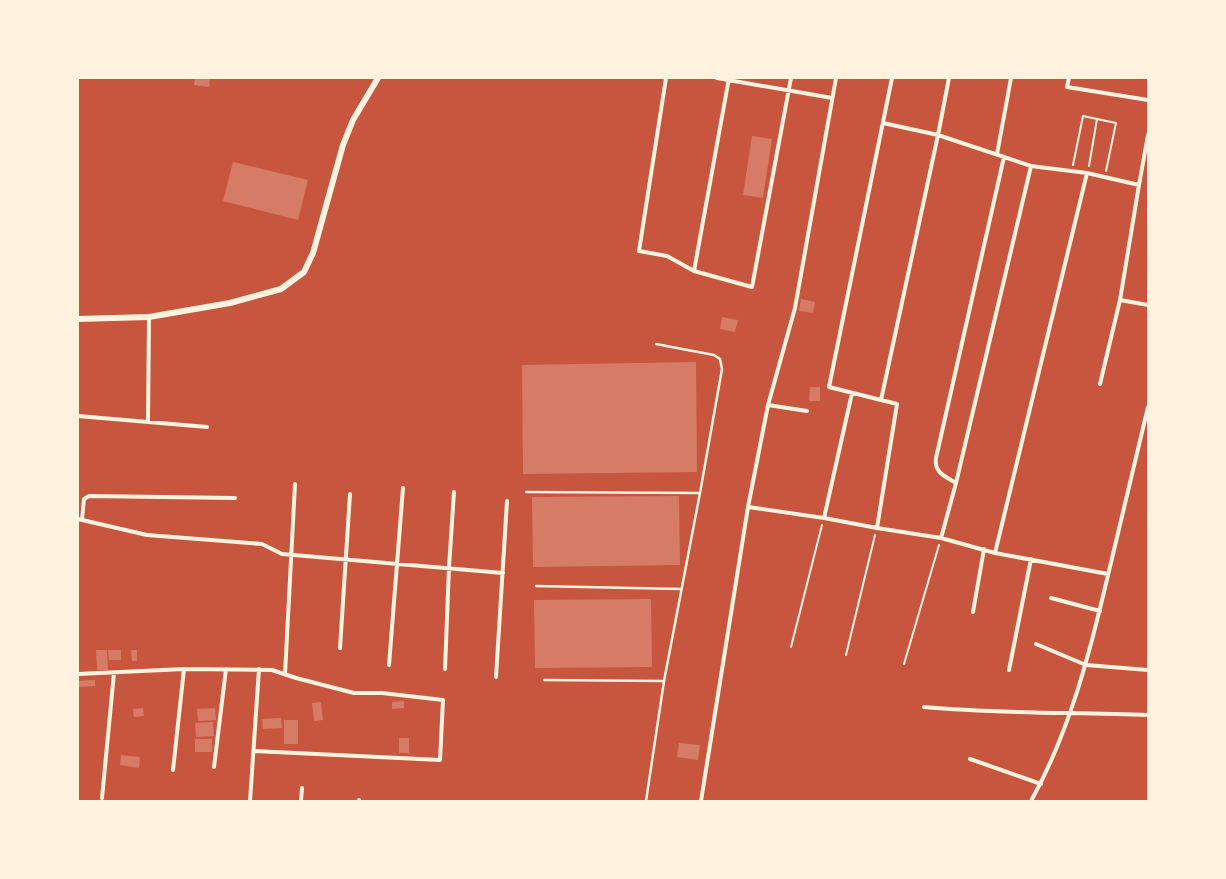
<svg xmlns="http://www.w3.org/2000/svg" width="1226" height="879" viewBox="0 0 1226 879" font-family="Merriweather,serif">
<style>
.building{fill:#d67c66}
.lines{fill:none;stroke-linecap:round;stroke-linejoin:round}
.path{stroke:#fff3e0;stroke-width:2}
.service{stroke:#fff3e0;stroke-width:2.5}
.minor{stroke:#fff3e0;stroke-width:4}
.tertiary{stroke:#fff3e0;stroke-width:6}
</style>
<rect width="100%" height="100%" fill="#c8553d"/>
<path class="building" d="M195,78H210L209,87L194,85Z
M752,136L772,139L763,198L743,195Z
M233,162L308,180L298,220L223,201Z
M801,299L815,302L813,313L799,311Z
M722,317L738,320L735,332L720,329Z
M696,362L697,472L523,474L522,365Z
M810,387H820V401H809Z
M679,496L680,565L533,567L532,497Z
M651,599L652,667L535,668L534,600Z
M96,650H107L108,670H97Z
M108,650H121V660H109Z
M131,650H137V661H132Z
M95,680V686L78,687V681Z
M404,701V708L392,709V702Z
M321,702L323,720L314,721L312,703Z
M143,708L144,716L134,717L133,709Z
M215,708L216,720L198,721L197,709Z
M281,718L282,728L263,729L262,719Z
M284,720H298V744H284Z
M213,722L214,736L196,737L195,723Z
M399,738H409V753H399Z
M195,739H212V752H195Z
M679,743L700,745L698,760L677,757Z
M121,755L140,757L139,768L120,765Z"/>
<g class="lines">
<path class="path" d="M1073,165L1083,116L1116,123L1106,171
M1089,166L1097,119
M791,647L822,525
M846,655L875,535
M904,664L939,545"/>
<path class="service" d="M526,492L700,493
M536,586L681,589
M544,680L663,681
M646,801L664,681L700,493L722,369L720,359L714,355L656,344"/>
<path class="minor" d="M666,78L639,251L667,256L694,271
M717,78L832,98
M729,78L694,271L752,287L791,78
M949,78L938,135L1031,166
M1069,78L1067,87L1148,100
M997,154L1011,78
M1139,185L1148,135
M1120,300L1148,305
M881,400L938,135L883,123
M768,405L807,411
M78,416L207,427
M148,421L149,317
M956,483C945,476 934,473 936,458L1004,157
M748,507L824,518L877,528L941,538L995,553L1108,574
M824,518L852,393
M78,519L147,535L262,544L282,554L503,573
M82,520L84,499L89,496L235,498
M877,528L897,404L829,387L892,78
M941,538L956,483L1031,166L1087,173L1139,185L1120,300L1100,384
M995,553L1087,173
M1051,598L1100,611
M973,612L984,549
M1036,644L1086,665L1148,670
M340,648L350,494
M389,665L403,488
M445,669L449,567L454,492
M1009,670L1031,559
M78,674L184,669L272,670L296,678L354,693H382L443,700L440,760L254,751
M285,674L295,484
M496,677L507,501
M924,707C999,714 1073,712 1148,715
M970,759L1041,784
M214,767L226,669
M173,770L184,669
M102,798L114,673
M250,801L259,669
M301,801L302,788
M359,801V800
M701,801L748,507L768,405L795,308L836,78
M1031,801C1070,731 1090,652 1108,575C1121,519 1135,463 1148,407"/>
<path class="tertiary" d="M78,319L149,317L230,303L281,289L304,272L313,253L343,145L353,120L378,78"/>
</g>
<rect width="1226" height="879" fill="none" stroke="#fff3e0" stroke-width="158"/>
</svg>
